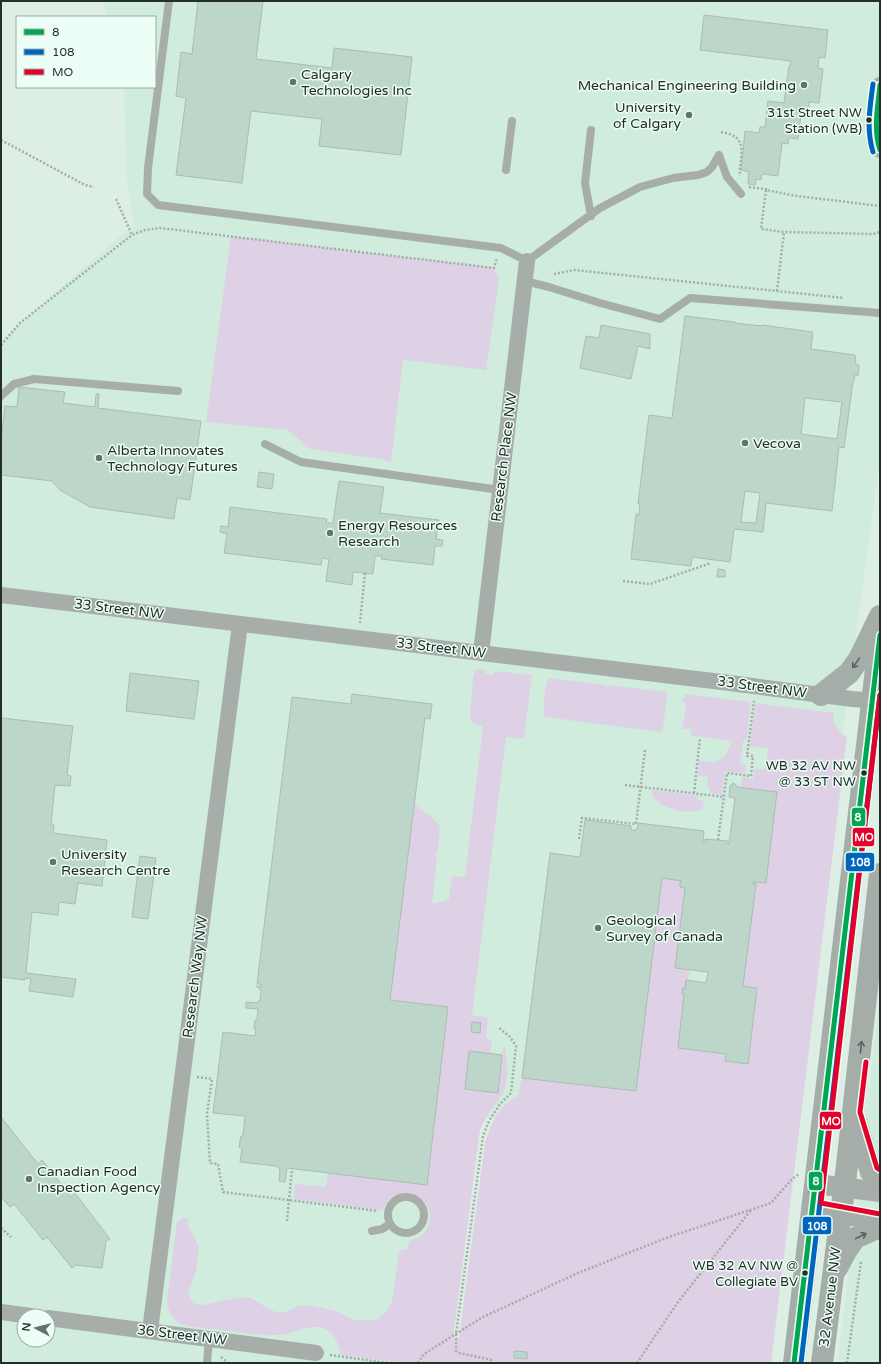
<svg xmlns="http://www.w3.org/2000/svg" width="881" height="1364" viewBox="0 0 881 1364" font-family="'Varela Round',sans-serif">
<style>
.built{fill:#d0ecdd;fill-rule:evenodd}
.green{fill:#ded1e5}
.building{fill:#bcd7ca;stroke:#aebab4;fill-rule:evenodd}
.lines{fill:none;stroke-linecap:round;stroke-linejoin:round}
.path{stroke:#a5aca8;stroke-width:2.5;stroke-dasharray:2 2;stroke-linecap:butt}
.service{stroke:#a7aeaa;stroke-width:8}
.minor{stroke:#a7aeaa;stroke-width:16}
.tertiary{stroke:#a7aeaa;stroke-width:20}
.secondary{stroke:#a5ada9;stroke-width:22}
.bus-1-casing{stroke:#ecfef5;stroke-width:8}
.bus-2-casing{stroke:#ecfef5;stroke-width:8}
.bus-3-casing{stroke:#ecfef5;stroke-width:8}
.bus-1{stroke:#00a651;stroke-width:5}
.bus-2{stroke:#0065bd;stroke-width:5}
.bus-3{stroke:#e4002b;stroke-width:5}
.oneway{stroke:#58615d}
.poi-dot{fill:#65726b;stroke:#ecfef5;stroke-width:1.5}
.bus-dot{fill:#242f2a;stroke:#ecfef5;stroke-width:1.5}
.labels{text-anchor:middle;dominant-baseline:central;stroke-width:3;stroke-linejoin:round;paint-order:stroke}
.bus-label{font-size:13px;fill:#242f2a;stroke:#ecfef5;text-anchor:end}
.poi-label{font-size:14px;fill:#242f2a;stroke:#ecfef5;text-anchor:start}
.street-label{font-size:14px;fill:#242f2a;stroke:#ecfef5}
.line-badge{stroke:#ecfef5;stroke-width:1.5}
.badge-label{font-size:11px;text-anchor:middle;font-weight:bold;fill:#fff}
</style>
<rect width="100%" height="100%" fill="#ddeee5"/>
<path class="built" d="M103,1H880V459L785,1152L444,1113L414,1363H1V340L134,224L127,184L124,87H155V17H106ZM24,1316H48V1340H24Z
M880,994V1363H838Z"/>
<path class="green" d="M231,236L494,268L499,280L486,370L403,360L391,463L386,460L310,449L288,430L206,422Z
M477,669L486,670L485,674L494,675L495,671L532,675L524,737L522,739L506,737L472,1015L488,1018L486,1037L492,1041L490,1054L469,1052L465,1089L497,1093L504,1044L507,1062V1079L505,1088L502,1095L489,1113L480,1129L453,1339L459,1337L485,1143L490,1128L496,1115L505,1105L518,1095L522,1078L636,1091L662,878L682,881L680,882V887L685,888L675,967L690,969L688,980L685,989H683L682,994H684L678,1048L726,1054L725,1061L748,1064L757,988L743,986L756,884H753V882L766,883L777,792L740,788L742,777L753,779L754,769L765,770L768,748L750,746L755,703L834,713L833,722L842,735L847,736L771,1363H407L340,1355C340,1343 332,1330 320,1327C310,1325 290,1335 278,1335C261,1336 245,1333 229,1331C213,1329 198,1328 183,1325C172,1319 168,1313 167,1301L177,1222L184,1218L190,1219L187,1223L199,1247L196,1271L188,1294C191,1302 195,1305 203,1305L236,1298L249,1297L271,1310L279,1313L286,1312L298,1306L309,1305L336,1311L354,1320H376L386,1312L392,1302L399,1251L408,1249L409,1241C442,1234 433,1188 402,1194C392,1195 386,1202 382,1211L379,1210L294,1199L295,1184L326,1187L328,1173L427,1185L448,1008L390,1000L414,804L434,819L440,827L438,851L435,854L437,857L432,903H437L449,899L452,876L465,877L483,726C477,725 471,724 470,716L473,679L474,674Z
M549,678L606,685V687H609V685L667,692V696L663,729L660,732L545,717L544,715C544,706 544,684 549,678Z
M685,694L751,702L747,738L743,742L740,764L746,765L745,773L725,771L722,795L710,793V788L707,787L708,777L698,776L699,760L713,763L725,756L732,741L691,736L692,729H682L685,714L686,702H682Z
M651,790L698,796L697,800L704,801L703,808C690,817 653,808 651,790Z"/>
<path class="building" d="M198,1H263L256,59L332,68L334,48L412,57L401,155L319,146L322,119L251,111L242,183L176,175L186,98L176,96L181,52L192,54Z
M704,15L828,30L825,58L819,57L818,68L823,69L819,103L809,102V108L802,107L798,139L789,138L788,144L782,143L778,176L762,174L761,180L756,179L755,185L748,184L749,172L741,170L745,131L759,133L760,127H765L768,101L784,103L789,66H790L791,61L700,50Z
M685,316L735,322V323L762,326V325L813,332L811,349L855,355L856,365H859L858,376L855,375L854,381H853L844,448L839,447L832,511L766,503L763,532L734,529L730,562L692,557L691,566L631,559L636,514L639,515L640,504H638L649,415L672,418ZM805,398L842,402L837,439L801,434ZM745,491L760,493L756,523L741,522Z
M601,325L650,334V349L638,346L631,379L580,368L586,336L599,338Z
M19,387L65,392L63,403L95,407L96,394H99L98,408L201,421L190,500L177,498L174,519L90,507L60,490L52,481L1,475V441L5,406L17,407Z
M259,472L274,474L272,489L257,487Z
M339,481L384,487L380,513L439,520L436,539L443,540L442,546H435L433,565L381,559L382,556H375L373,574L353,572L352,585L326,581L329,559L322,558L321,565L224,553L227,534L220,532L221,526L228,527L230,507L327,519L326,523H333Z
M718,569L725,570V577H717Z
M130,673L199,681L194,719L126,711Z
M352,694L432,704L430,719L425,718L390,1000L448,1007L427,1185L287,1168L285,1182L279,1181L280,1169L276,1166L240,1162L242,1148L239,1147L241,1136H243L245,1116L213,1113L223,1032L255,1036L256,1029H254L255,1020H257L258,1009L246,1008V1002L256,1003L260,1000L261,991L259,988L256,986L261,987V984H257L292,697L351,704Z
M1,718L73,726L67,775L71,776L70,786L55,785L51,825H54L53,833L107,840L102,886L78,883L75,904L59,902L58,915L32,912L26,973L76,979L73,997L29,991L31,979L25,978V980L1,977Z
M734,783L737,787L777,792L766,883L753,882V884H756L743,986L757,988L748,1064L725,1061L726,1054L678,1048L684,994H682L683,988L685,989L686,980L706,983L708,972L675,968L685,888L680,887V882L682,881L662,878L636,1091L522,1078L550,853L580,857L585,820L631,826V830H637L638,823L704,831L703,841H705V839L728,841V844H729L735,798L729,797L730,786L732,784Z
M140,856L156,858L148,919L132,917Z
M472,1022L481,1023L480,1033L471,1032Z
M469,1051L502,1055L498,1093L465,1089Z
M1,1117L38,1164L42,1160L71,1197L75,1193L110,1239L106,1241L102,1268L76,1265L72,1268L47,1237L43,1240L14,1204L10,1207L1,1197Z
M514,1351L527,1352V1359L514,1358Z"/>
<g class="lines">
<path class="path" d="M721,132C751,137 739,155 740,176
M1,140L85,185L94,187
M749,187L766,189V190L797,196L880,206
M766,190L761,229L784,232L873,234L880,232
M116,199L132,235
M554,274L574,270L844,298
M777,291L784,232
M1,345L20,323L132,235L145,230L160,228L494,268L497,258
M623,581L650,584L711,563
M360,623L365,573
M625,785L724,797
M694,793L700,738
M579,839L582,818L636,824L645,750
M718,840L727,773L751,776L753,756H747L754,701
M197,1077L212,1079L207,1114L210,1163L218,1164L223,1192L378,1211
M287,1221L292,1169
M1,1228L11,1237
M330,1355L389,1363
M221,1357L228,1363
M492,1360L459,1353L456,1351V1334L483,1136L489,1121L500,1104L511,1093L516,1046L510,1037L499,1028
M418,1363L424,1354L483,1317L578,1273L666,1238L771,1203L792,1179L799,1174
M637,1363L678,1302L751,1210
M847,1363L861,1262"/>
<path class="service" d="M169,1L148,168L147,194L158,205L501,248L527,261L600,208L640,187L673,178L698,175L707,172L712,167L719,155
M719,155L727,177L741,194
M506,170L512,121
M591,216L585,183L591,130
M525,281L549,287L600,303L660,319L690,298L880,313
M1,396L14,384L34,379L178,391
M265,444L301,462L500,490
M388 1215a18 18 0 1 1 36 0a18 18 0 1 1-36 0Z
M372,1231L382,1229L390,1224
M207,1363L209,1339"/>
<path class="minor" d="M880,85C878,106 872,130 880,150
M1,595L730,683L852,699L880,701
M481,653L527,261
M1,1312L31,1316
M48,1318L316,1353
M150,1331L240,624"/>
<path class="tertiary" d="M816,1184L880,1192
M813,1209L880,1221"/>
<path class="secondary" d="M821,695L849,673L859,659L880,616
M856,1122L871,1172L880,1179
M837,1268L846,1251L855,1238L875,1229H880
M794,1363L880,635
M822,1363L846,1174L880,874"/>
<defs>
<path id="bus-1" d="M880,85C878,107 873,128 880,150
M794,1363L880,635"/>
<path id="bus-2" d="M873,84C870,107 866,129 873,152
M801,1363L880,695"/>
<path id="bus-3" d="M880,695L821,1203L880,1214
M866,1062L860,1112L877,1168L880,1170"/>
</defs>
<use href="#bus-1" class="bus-1-casing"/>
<use href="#bus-2" class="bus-2-casing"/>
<use href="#bus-3" class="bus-3-casing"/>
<use href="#bus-1" class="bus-1"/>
<use href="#bus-2" class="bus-2"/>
<use href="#bus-3" class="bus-3"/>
</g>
<defs><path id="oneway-shaft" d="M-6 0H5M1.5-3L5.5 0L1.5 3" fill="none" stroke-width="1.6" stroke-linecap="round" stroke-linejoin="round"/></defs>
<g class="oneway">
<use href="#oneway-shaft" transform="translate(856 663) rotate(125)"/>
<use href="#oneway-shaft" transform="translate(861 1047) rotate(-84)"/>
<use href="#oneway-shaft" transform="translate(861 1236) rotate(-26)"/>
</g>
<g class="poi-dot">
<circle cx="293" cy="82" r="4"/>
<circle cx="804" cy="85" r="4"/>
<circle cx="689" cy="115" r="4"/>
<circle cx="745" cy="443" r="4"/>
<circle cx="99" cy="458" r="4"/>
<circle cx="330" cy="533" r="4"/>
<circle cx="53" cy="862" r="4"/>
<circle cx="598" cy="928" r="4"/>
<circle cx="29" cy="1179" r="4"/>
</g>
<g class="bus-dot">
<circle cx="869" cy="120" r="3.5"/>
<circle cx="864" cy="773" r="3.5"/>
<circle cx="805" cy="1273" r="3.5"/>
</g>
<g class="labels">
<g class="bus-label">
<text x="862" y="113">31st Street NW<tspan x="862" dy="16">Station (WB)</tspan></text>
<text x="856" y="766">WB 32 AV NW<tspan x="856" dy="16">@ 33 ST NW</tspan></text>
<text x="798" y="1266">WB 32 AV NW @<tspan x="798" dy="16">Collegiate BV</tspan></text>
</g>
<g class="poi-label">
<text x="301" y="74">Calgary<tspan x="301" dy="16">Technologies Inc</tspan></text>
<text x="796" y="85" text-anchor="end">Mechanical Engineering Building</text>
<text x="681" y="107" text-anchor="end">University<tspan x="681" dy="16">of Calgary</tspan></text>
<text x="753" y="443">Vecova</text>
<text x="107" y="450">Alberta Innovates<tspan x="107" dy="16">Technology Futures</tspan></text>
<text x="338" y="525">Energy Resources<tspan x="338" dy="16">Research</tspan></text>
<text x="61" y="854">University<tspan x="61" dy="16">Research Centre</tspan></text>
<text x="606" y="920">Geological<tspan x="606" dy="16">Survey of Canada</tspan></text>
<text x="37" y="1171">Canadian Food<tspan x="37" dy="16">Inspection Agency</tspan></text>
</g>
<g class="street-label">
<text transform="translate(504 457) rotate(-83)">Research Place NW</text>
<text transform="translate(119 609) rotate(7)">33 Street NW</text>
<text transform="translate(441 648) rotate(7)">33 Street NW</text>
<text transform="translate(762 687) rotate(8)">33 Street NW</text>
<text transform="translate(195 977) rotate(-83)">Research Way NW</text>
<text transform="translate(830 1297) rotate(-83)">32 Avenue NW</text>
<text transform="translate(182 1335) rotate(7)">36 Street NW</text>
</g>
</g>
<g class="line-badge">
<rect x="851" y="807" width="15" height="20" rx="4" fill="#00a651"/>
<rect x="852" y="827" width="23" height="20" rx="4" fill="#e4002b"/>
<rect x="845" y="852" width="30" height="20" rx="4" fill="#0065bd"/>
<rect x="819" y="1111" width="23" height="19" rx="4" fill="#e4002b"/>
<rect x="808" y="1171" width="15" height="20" rx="4" fill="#00a651"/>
<rect x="802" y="1216" width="30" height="19" rx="4" fill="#0065bd"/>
</g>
<g class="badge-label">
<text x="858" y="821">8</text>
<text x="864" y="841">MO</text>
<text x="860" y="866">108</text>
<text x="831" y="1125">MO</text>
<text x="816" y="1185">8</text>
<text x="817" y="1230">108</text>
</g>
<rect width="881" height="1364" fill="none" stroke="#242f2a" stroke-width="4"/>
<rect x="16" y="16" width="140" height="72" fill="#ecfef5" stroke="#9caba4"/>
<rect x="24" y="29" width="20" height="6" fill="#00a651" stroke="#9caba4"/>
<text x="52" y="36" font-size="12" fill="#242f2a">8</text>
<rect x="24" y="49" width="20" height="6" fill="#0065bd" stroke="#9caba4"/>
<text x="52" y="56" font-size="12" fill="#242f2a">108</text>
<rect x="24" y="69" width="20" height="6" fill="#e4002b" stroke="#9caba4"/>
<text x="52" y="76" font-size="12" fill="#242f2a">MO</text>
<g transform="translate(36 1328) rotate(277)"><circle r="19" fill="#ecfef5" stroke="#9caba4"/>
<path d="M0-3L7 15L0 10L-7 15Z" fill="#65726b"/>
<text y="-6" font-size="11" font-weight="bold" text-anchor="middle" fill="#242f2a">N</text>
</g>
</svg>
